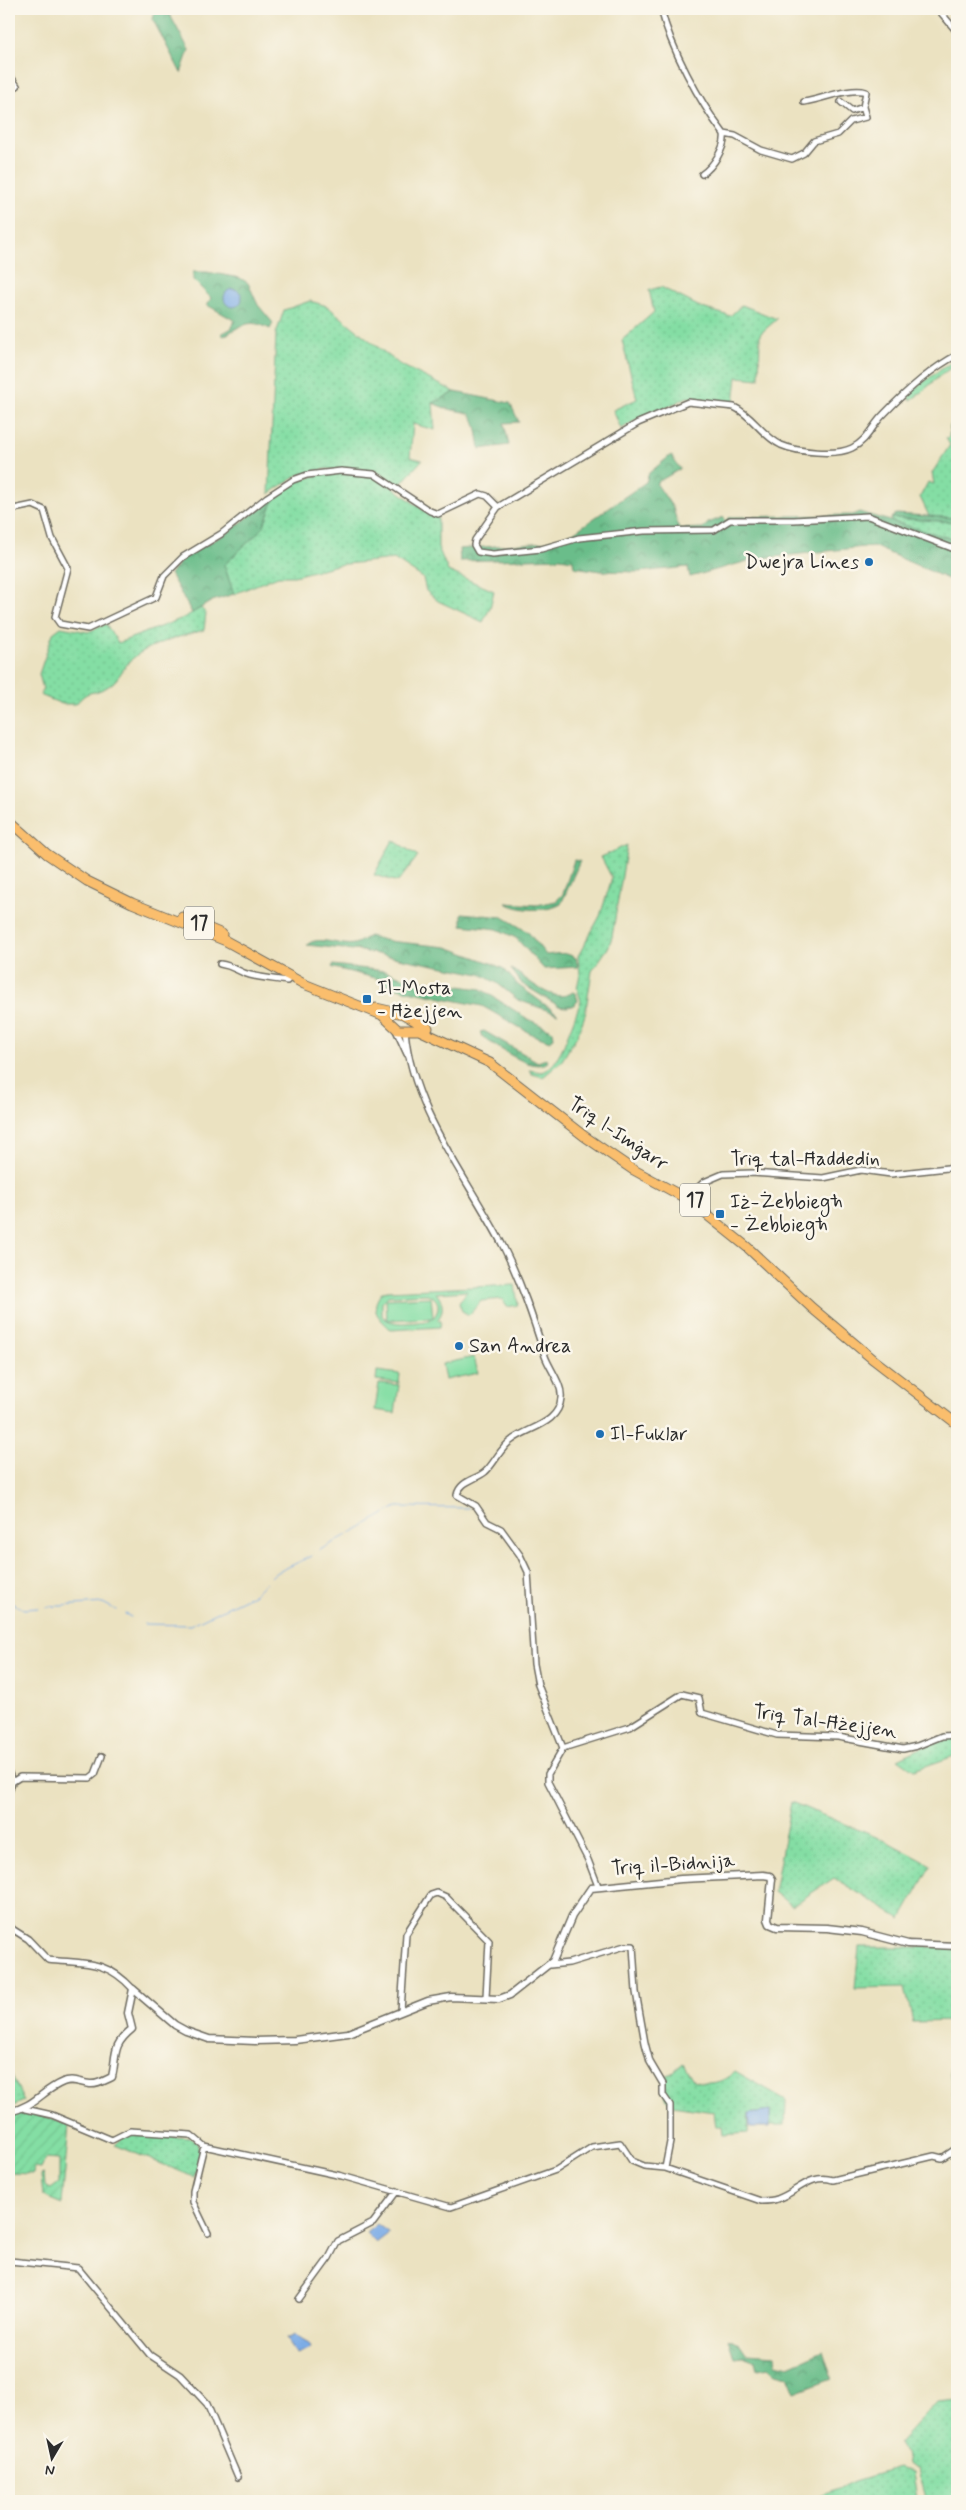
<svg xmlns="http://www.w3.org/2000/svg" width="966" height="2510" viewBox="0 0 966 2510" font-family="Mynerve,sans-serif">
<style>
.grass{fill:url(#grass-dots);stroke:#588468}
.forest{fill:url(#forest-crowns);stroke:#4b745a}
.garden{fill:url(#garden-furrows);stroke:#588468}
.pitch{fill:#84dea4;stroke:#588468;fill-rule:evenodd}
.water{fill:#7bace6;stroke:#536c88}
.lines{fill:none;stroke-linecap:round;stroke-linejoin:round}
.stream{stroke:#7bace6;stroke-width:1}
.minor-casing{stroke:#6e6b60;stroke-width:8}
.tertiary-casing{stroke:#6e6b60;stroke-width:9}
.primary-casing{stroke:#6e6b60;stroke-width:11}
.minor{stroke:#fff;stroke-width:5}
.tertiary{stroke:#fff;stroke-width:6}
.primary{stroke:#fabe6d;stroke-width:9}
.poi-dot{fill:#1f6fb2;stroke:#fbf7ec;stroke-width:2}
.labels{text-anchor:middle;dominant-baseline:central;stroke-width:5;stroke-linejoin:round;paint-order:stroke}
.shield{fill:#fbf7ec;stroke:#696865;stroke-width:1}
.shield-label{font-size:19px;font-weight:bold;fill:#2b2b2b}
.poi-label{font-size:20px;fill:#2b2b2b;stroke:#fbf7ec;text-anchor:start}
.street-label{font-size:20px;fill:#2b2b2b;stroke:#fbf7ec}
</style>
<defs>
<pattern id="grass-dots" width="8" height="8" patternUnits="userSpaceOnUse" patternTransform="scale(1.25)"><rect width="8" height="8" fill="#84dea4"/><path d="M2 2h.1M6 6h.1" fill="none" stroke="#72bf8d" stroke-width="1.8" stroke-linecap="round"/></pattern>
<pattern id="forest-crowns" width="20" height="18" patternUnits="userSpaceOnUse" patternTransform="scale(1.25)"><rect width="20" height="18" fill="#6bbd8a"/><path d="M2 6a3 3 0 1 1 6 0M12 15a3 3 0 1 1 6 0" fill="none" stroke="#589a71"/></pattern>
<pattern id="garden-furrows" width="10" height="10" patternUnits="userSpaceOnUse" patternTransform="scale(1.25)"><rect width="10" height="10" fill="#84dea4"/><path d="M-1 1l2-2M0 10L10 0M9 11l2-2" fill="none" stroke="#72bf8d"/></pattern>
</defs>
<rect width="100%" height="100%" fill="#fbf7ec"/>
<filter id="ink" filterUnits="userSpaceOnUse"><feTurbulence type="fractalNoise" baseFrequency=".02" numOctaves="2"/><feDisplacementMap in="SourceGraphic" scale="10" xChannelSelector="R" yChannelSelector="G"/><feConvolveMatrix kernelMatrix="1 2 1 2 8 2 1 2 1" color-interpolation-filters="sRGB"/></filter>
<filter id="wash" filterUnits="userSpaceOnUse"><feTurbulence type="fractalNoise" baseFrequency=".0096" numOctaves="4" result="noise"/><feDisplacementMap in="SourceGraphic" scale="20" xChannelSelector="R" yChannelSelector="G"/><feGaussianBlur stdDeviation="1.12" result="paint"/><feColorMatrix in="noise" values="0 0 0 0 0 0 0 0 0 0 0 0 0 0 0 0 0 1.4 0 .05"/><feComposite in="paint" operator="in"/></filter>
<g filter="url(#wash)">
<rect width="100%" height="100%" fill="#ebe2c1"/>
<path class="grass" d="M661,287L702,308L730,316L742,305L777,319L760,334L759,379L737,377L734,403H719L687,397L653,415L638,419L621,429L613,410L637,399L622,340L654,312L649,290Z
M310,301L327,306L399,364L455,392L433,403L435,430L413,424L410,457L422,460L399,486L376,471L325,469L298,475L269,494L276,334L284,310Z
M957,358V365C940,372 927,390 911,400L904,396Z
M957,415V518L929,516L920,497L928,482L934,484L932,473L950,445L946,438L949,437L950,426Z
M339,472L379,477L430,515L438,516V547L448,571L494,591L490,608L483,622L438,601L426,591L423,578L394,559L337,565L294,576H278L234,594L224,565L262,529L275,497L298,481L321,474Z
M891,518L957,522V543L949,538L892,522Z
M201,608L206,613L204,630C182,636 144,645 129,662C121,671 117,683 105,688C90,696 89,688 76,704H62L40,695L43,689L39,674L53,633L61,627L88,632L106,624L118,643L183,618Z
M393,840L418,856L398,882L374,875Z
M627,845L612,937L608,948L592,971L585,1015L578,1034L561,1062L543,1077L532,1074L529,1070L541,1072L547,1070L555,1062L564,1045L581,1001L577,988L580,974L578,956L600,916L612,878L601,857Z
M9,1711L17,1715L13,1743L9,1750Z
M946,1736L957,1737V1755L914,1770L898,1759Z
M791,1802L886,1841L931,1865L901,1919L834,1878L792,1906L774,1892Z
M859,1947H957V2021L913,2022L905,1987L855,1988Z
M957,2033V2113C951,2082 944,2063 957,2033Z
M683,2063L693,2080C709,2086 723,2083 735,2071L786,2100L785,2125H770V2111L749,2114L748,2133L723,2135L722,2127H716L714,2112L672,2106L666,2097L662,2077L672,2073Z
M9,2069L24,2101L9,2108Z
M126,2134L191,2138L197,2142L201,2154L194,2177L115,2145Z
M957,2400V2501H927L918,2470L907,2464L905,2453L899,2443L937,2402Z
M897,2468L913,2472L917,2501H811L855,2481Z"/>
<path class="forest" d="M155,9H174L170,15L189,50L181,73L153,20Z
M193,272H207L240,278L248,283L258,305L273,323L270,329C250,318 242,325 224,336L221,334L232,328L234,320L207,305L211,298L193,280Z
M455,392L510,403L519,422L504,423L509,445L480,449C473,397 470,421 433,403Z
M671,455L680,469L656,483L673,508L679,529L704,528L708,523L724,517L725,522L730,517L853,515L859,512L949,538L957,543V583L873,546L755,559L690,577L688,567L638,572L601,571L574,567L573,560L560,558L460,561L459,549L546,542L573,533L646,482L649,473Z
M275,497L262,529L224,565L234,594L212,601L192,613L170,574L185,556L227,533Z
M896,514L957,518V522L891,518Z
M574,860L580,861L561,904C548,912 519,911 506,903L537,905L556,901L563,894Z
M462,913L503,917L528,932L546,955C557,954 564,951 576,958L578,967L544,969L516,938L497,929L462,925Z
M369,936L388,941L447,947L491,963L504,969L518,985L558,1014L518,1000L497,983L480,974L362,951L307,945C318,934 341,947 354,944C359,943 365,938 369,936Z
M333,965L385,971L407,979L481,989L528,1019L553,1031L554,1038L550,1041L533,1035L482,1006L409,991L390,986L380,979L334,968L332,967Z
M511,969C528,978 553,1006 573,992L576,994L578,1001C573,1007 567,1008 559,1006L522,984Z
M484,1031L538,1062L546,1059L548,1062C532,1074 496,1045 482,1037L480,1032Z
M728,2339L740,2344L746,2353L775,2355L776,2363L789,2366L823,2351L832,2379L795,2393L788,2376L776,2373L769,2367L758,2369L756,2361L743,2356L734,2357Z"/>
<path class="garden" d="M22,2111L54,2119L69,2125L62,2204L43,2196L41,2175L44,2174L45,2186L51,2189L59,2183V2159L46,2158L41,2169L34,2168L33,2174L9,2173V2116Z"/>
<path class="pitch" d="M515,1285L518,1305L507,1307L502,1299L481,1301L469,1315L462,1311L459,1303L467,1291L436,1293C443,1301 445,1312 437,1320L441,1321L440,1327L391,1330C379,1317 368,1311 382,1292L388,1291ZM427,1294C440,1298 441,1309 433,1318L431,1297L386,1299L387,1320L432,1318L428,1321C414,1322 393,1327 382,1316V1303L388,1296Z
M474,1357L478,1373L445,1380L442,1364Z
M377,1371L400,1374L399,1383L376,1380Z
M379,1383L399,1385L395,1413L375,1410Z"/>
<path class="water" d="M224 298a9 9 0 1 1 18 0a9 9 0 1 1-18 0Z
M770,2111V2127H750L749,2114Z
M377,2224L389,2233L376,2243L366,2233Z
M295,2335L309,2343L311,2348L297,2354L287,2339Z"/>
<g class="lines">
<path class="stream" d="M320,1550L397,1507L469,1508
M9,1602L24,1609L38,1608
M46,1607L103,1603L116,1610
M125,1614L131,1617
M144,1624L190,1625L253,1595L274,1574L311,1556"/>
</g>
</g>
<g filter="url(#ink)">
<g class="lines">
<defs>
<path id="minor" d="M661,9C671,49 699,101 724,134L735,136L761,150L792,159L804,153L814,141L838,134L851,121L866,117L863,107L866,92C851,87 822,99 804,102
M938,9L957,32
M9,74L17,86
M841,102L852,111L863,107
M702,174C713,167 726,147 724,134
M957,355C930,369 904,393 883,415C872,426 867,441 852,448C836,456 797,452 781,445C762,436 752,415 734,407L688,402L638,423L498,507L475,540L474,545L478,552L493,554L541,549L579,538L644,531L714,530L730,520H794L868,516L957,550
M9,510L33,505L44,510L52,538L68,568L55,617L60,624L88,629L156,597L164,576L183,557L221,534L267,497L293,480L307,475L341,471L374,474L430,511L438,514L480,494L487,496L498,507
M220,964C235,966 237,972 250,975C262,978 275,979 287,981L290,977
M396,1030L407,1054
M405,1030C412,1112 467,1176 503,1246C521,1282 533,1318 545,1356C549,1368 563,1385 561,1398C559,1424 529,1427 512,1440C500,1448 495,1463 485,1472C475,1480 460,1481 457,1495L476,1506L487,1522L501,1529L520,1555L528,1572L534,1664L538,1685L563,1748
M689,1196L704,1182L723,1174L752,1173L823,1178L861,1170L891,1174L957,1167
M563,1748L630,1727L682,1694L699,1698L702,1713L777,1735L838,1737L903,1749L917,1746L942,1736L957,1735
M563,1748L548,1774V1782L588,1860L598,1886
M9,1755V1751
M9,1773L12,1782L9,1792
M12,1782L20,1777L90,1778L95,1774L102,1756
M9,1927L28,1939L48,1960C85,1964 106,1959 133,1989
M550,1965L569,1963L625,1946H633L636,1992L645,2043L650,2062L663,2084V2095L670,2105V2142L665,2168
M401,2011L406,1934L427,1901L431,1895L437,1893L446,1897L489,1941L486,1997
M25,2109L52,2115L112,2140L130,2131L191,2135L204,2146L342,2176L451,2207L556,2170L592,2147L620,2143L632,2161L644,2166L665,2168L761,2201C767,2201 772,2201 777,2199C798,2192 810,2173 833,2180L934,2156L942,2158L957,2148
M204,2146L193,2191V2202L208,2233
M9,2257L10,2261L78,2268L150,2355L180,2375L207,2404L238,2477
M299,2299L329,2258L338,2241L373,2223L397,2191"/>
<path id="tertiary" d="M133,1989L175,2025L186,2031L209,2039L255,2041L295,2040L348,2033L428,2001L451,1997L499,1999L510,1995L553,1961L572,1916L591,1888L681,1879L763,1875L770,1876L772,1879L768,1919L770,1924L777,1927L827,1928L862,1932L908,1944L957,1946
M9,2112C36,2106 41,2091 63,2082C73,2078 80,2083 90,2084C98,2085 105,2080 112,2077C117,2055 111,2046 132,2029L128,2013L133,1989"/>
<path id="primary" d="M9,820L47,854L87,881L132,903L226,941L304,984L382,1015L398,1030H419L490,1063L584,1136L632,1169L687,1199L747,1247L812,1308L874,1360L957,1424
M182,917L222,934
M376,1008L403,1014L428,1028"/>
</defs>
<use href="#minor" class="minor-casing"/>
<use href="#tertiary" class="tertiary-casing"/>
<use href="#primary" class="primary-casing"/>
<use href="#minor" class="minor"/>
<use href="#tertiary" class="tertiary"/>
<use href="#primary" class="primary"/>
</g>
</g>
<g class="poi-dot">
<circle cx="869" cy="562" r="5"/>
<rect x="362" y="994" width="10" height="10" rx="2.5"/>
<rect x="715" y="1209" width="10" height="10" rx="2.5"/>
<circle cx="459" cy="1346" r="5"/>
<circle cx="600" cy="1434" r="5"/>
</g>
<g class="labels">
<g class="shield">
<rect x="184" y="906.5" width="30" height="33" rx="4"/>
<rect x="680" y="1183.5" width="30" height="33" rx="4"/>
</g>
<g class="shield-label">
<text x="199" y="923">17</text>
<text x="695" y="1200">17</text>
</g>
<g class="poi-label">
<text x="859" y="562" text-anchor="end">Dwejra Lines</text>
<text x="377" y="988">Il-Mosta<tspan x="377" dy="23">- Ħżejjen</tspan></text>
<text x="730" y="1202">Iż-Żebbiegħ<tspan x="730" dy="23">- Żebbiegħ</tspan></text>
<text x="469" y="1346">San Andrea</text>
<text x="610" y="1434">Il-Fuklar</text>
</g>
<g class="street-label">
<text transform="translate(618 1134) rotate(34)">Triq l-Imġarr</text>
<text x="805" y="1159">Triq tal-Ħaddedin</text>
<text transform="translate(825 1722) rotate(8)">Triq Tal-Ħżejjen</text>
<text transform="translate(673 1865) rotate(-4)">Triq il-Bidnija</text>
</g>
</g>
<rect width="966" height="2510" fill="none" stroke="#fbf7ec" stroke-width="30"/>
<g transform="translate(52 2458) rotate(189)" stroke="#fbf7ec" stroke-width="4" paint-order="stroke">
<path d="M0-4L9 19L0 12L-9 19Z" fill="#2b2b2b"/>
<text y="-8" font-size="14" font-weight="bold" text-anchor="middle" fill="#2b2b2b">N</text>
</g>
</svg>
